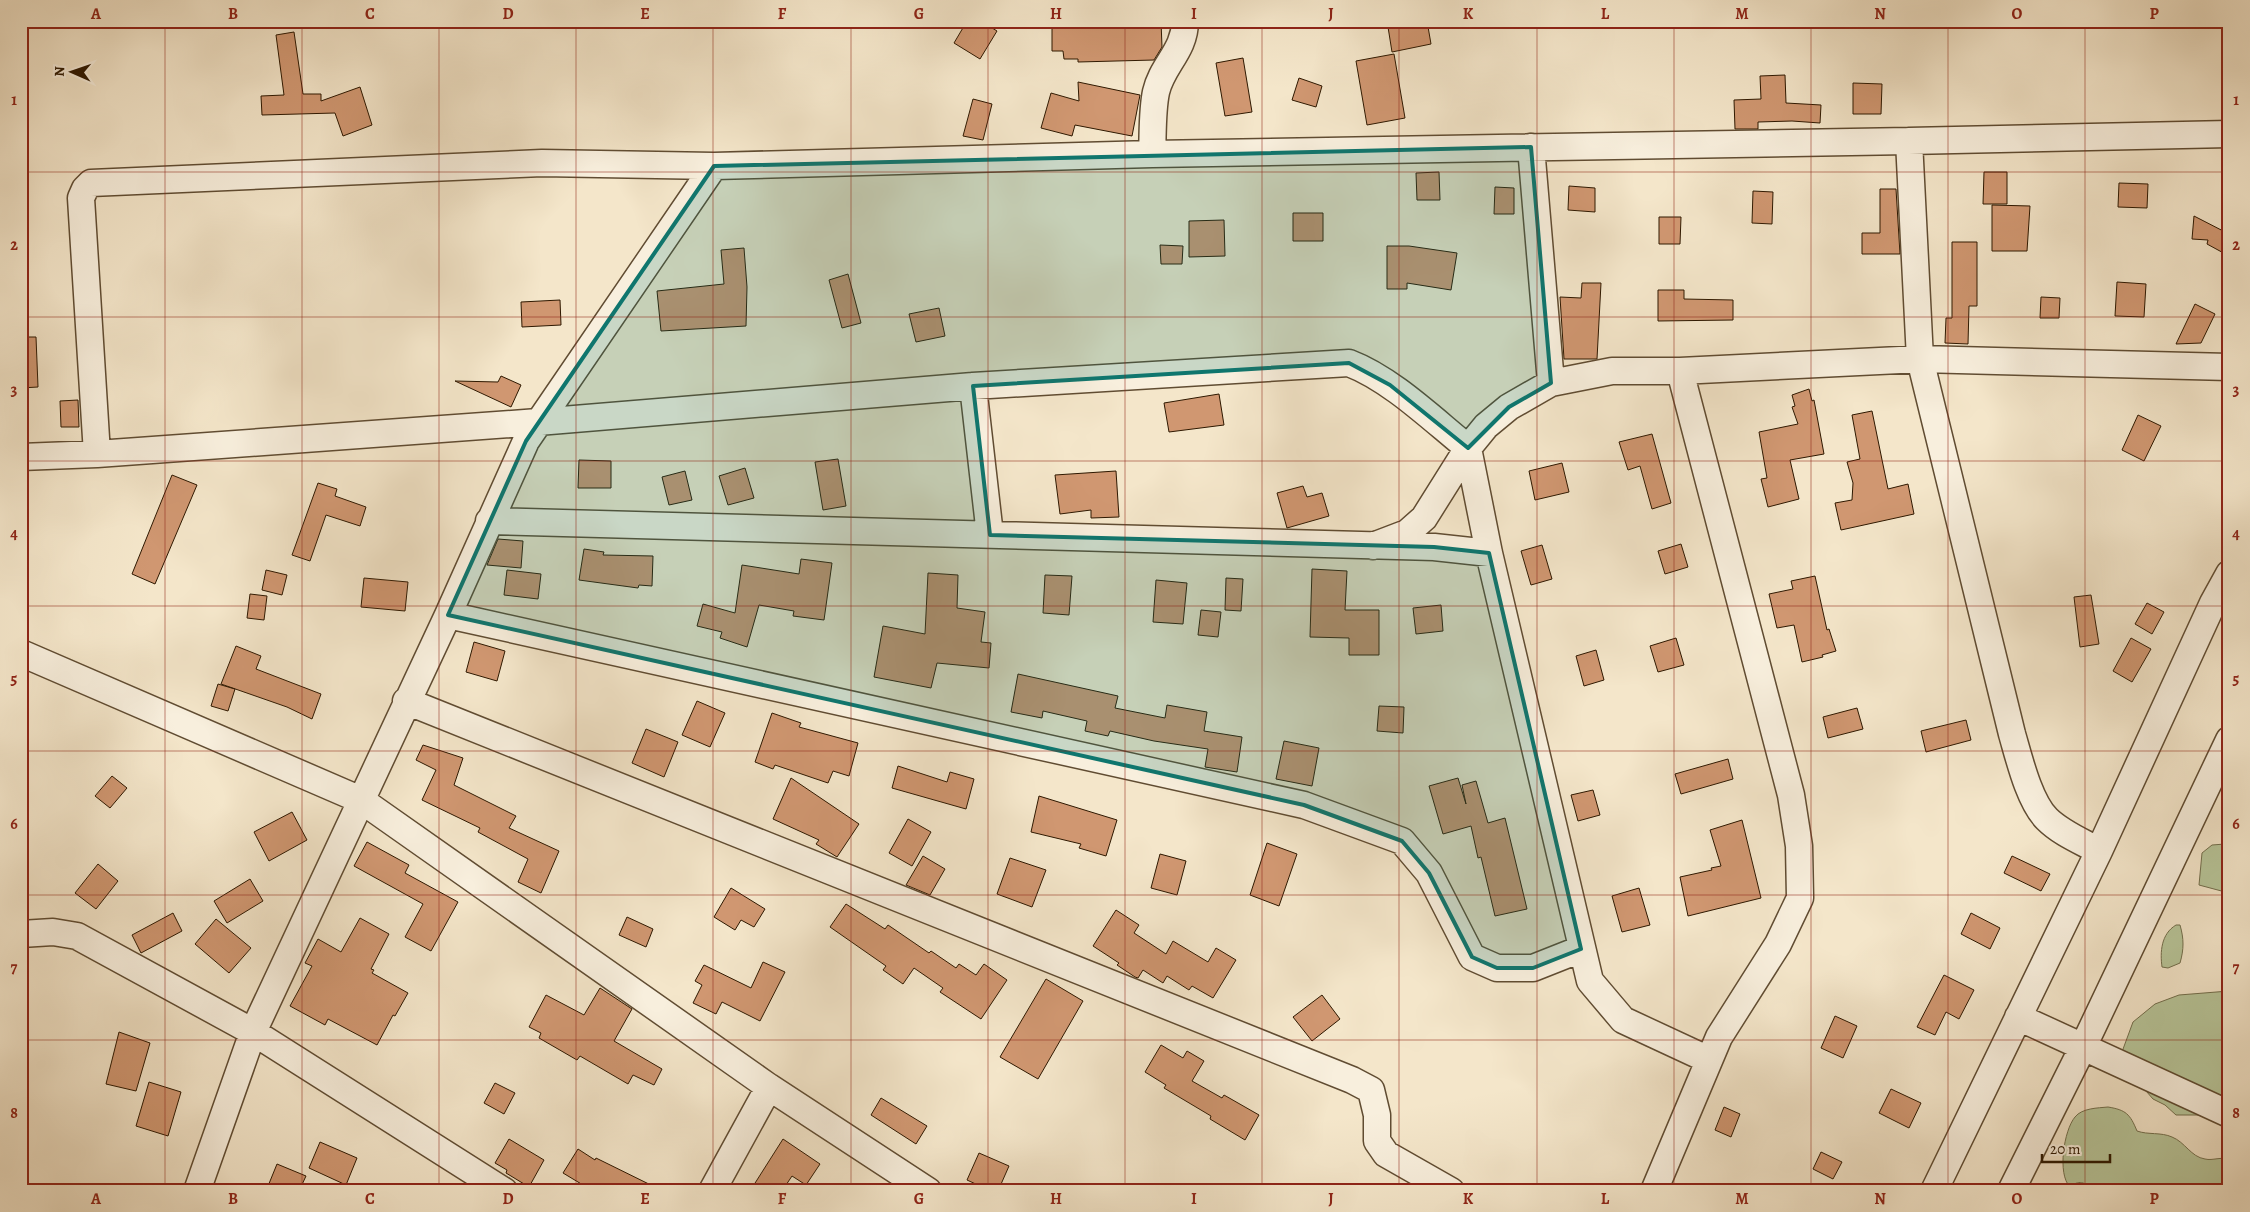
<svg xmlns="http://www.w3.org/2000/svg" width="2250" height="1212" viewBox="0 0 2250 1212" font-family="Alegreya,serif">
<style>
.green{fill:#b8c69a;stroke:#736f4d}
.building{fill:#d09771;stroke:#2e1800}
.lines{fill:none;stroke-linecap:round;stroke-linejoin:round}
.minor-casing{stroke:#604c32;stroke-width:29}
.minor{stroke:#f8efdd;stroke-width:26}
.marked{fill:#0f766e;fill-opacity:0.2;stroke:#0f766e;stroke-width:4;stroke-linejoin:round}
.grid{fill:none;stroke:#8f2418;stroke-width:1;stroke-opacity:0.55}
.neatline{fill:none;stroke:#8f2418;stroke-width:2}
.grid-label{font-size:16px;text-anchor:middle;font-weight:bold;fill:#8f2418}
</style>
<rect width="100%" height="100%" fill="#f4e6ca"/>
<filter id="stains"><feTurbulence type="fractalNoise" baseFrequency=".004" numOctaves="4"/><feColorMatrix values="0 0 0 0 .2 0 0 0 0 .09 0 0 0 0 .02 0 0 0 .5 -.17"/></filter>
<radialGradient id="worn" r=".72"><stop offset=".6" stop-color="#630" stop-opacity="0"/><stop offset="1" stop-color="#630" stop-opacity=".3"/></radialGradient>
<path class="green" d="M2225,844L2229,847V893L2199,885L2202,853L2212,845Z
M2176,925H2180C2184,939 2184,949 2180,963L2168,968L2162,967C2160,952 2161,934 2176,925Z
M2229,991V1104L2214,1115H2176L2165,1105L2153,1099L2119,1060L2133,1022L2155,1004L2179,995Z
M2108,1107C2126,1110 2130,1114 2137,1131C2148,1135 2161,1132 2172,1137C2185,1142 2191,1157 2205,1159C2213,1161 2221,1156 2229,1160V1191H2091C2086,1181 2078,1180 2070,1187C2057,1174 2064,1130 2075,1117C2082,1108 2098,1108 2108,1107Z"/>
<path class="building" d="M967,21H981L997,31L980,59L954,43Z
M1052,21H1161L1162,47L1154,60L1078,62V59H1064L1063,51H1052Z
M1427,21L1431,44L1392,52L1388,27Z
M294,32L303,94H321V101L360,87L372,125L343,136L335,113L262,115L261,96L284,95L276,35Z
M1394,54L1405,118L1367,125L1356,61Z
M1243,58L1252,112L1225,116L1216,63Z
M1785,75L1786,103L1821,105L1820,123L1792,121L1758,122V129H1735L1734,100L1761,99L1760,76Z
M1299,78L1322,86L1316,107L1292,100Z
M1078,82L1140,95L1132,136L1075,125L1072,136L1041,128L1051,93L1079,101Z
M1853,83L1882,84L1881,114H1853Z
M973,99L992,104L983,140L963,136Z
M1439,172L1440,200H1417L1416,173Z
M1984,172H2007V204H1983Z
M2119,183L2148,184L2147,208L2118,207Z
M1569,186L1595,188V212L1568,210Z
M1495,187L1514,188V214H1494Z
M1880,189H1896L1900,254H1862V233H1880Z
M1753,191L1773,192L1772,224L1752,223Z
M1992,205L2030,206L2027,251H1992Z
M1293,213H1323V241H1293Z
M2194,216L2229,234V256L2207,244L2208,240L2192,239Z
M1659,217H1681L1680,244H1659Z
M1224,220L1225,256L1189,257V221Z
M1952,242H1977V306H1969L1968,344L1945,343L1946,318H1952Z
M1160,245L1183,246L1182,264H1161Z
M1387,246H1409L1457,253L1451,290L1407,283V289H1387Z
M744,248L747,287L746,326L661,331L657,291L724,284L721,250Z
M848,274L861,323L842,328L829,280Z
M2117,282L2146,284L2144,317L2115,316Z
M1582,283H1601L1597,359H1564L1560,297L1581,298Z
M1658,290H1684V299L1733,300V320L1658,321Z
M2041,297L2060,298L2059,318H2040Z
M560,300L561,325L522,327L521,302Z
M2195,304L2215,314L2201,343L2176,344Z
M939,308L945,336L916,342L909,314Z
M21,337H36L38,387L21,388Z
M501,376L521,385L511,407L455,381L498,382Z
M1809,389L1812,401L1814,400L1824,454L1790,460L1799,499L1768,507L1761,479L1767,478L1759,432L1798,424L1792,407L1795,406L1792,395Z
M1219,394L1224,425L1169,432L1164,403Z
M78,400L79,427H61L60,401Z
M1872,411L1888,489L1908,484L1914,514L1841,530L1835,503L1852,500L1853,483L1847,462L1860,459L1852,415Z
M2138,415L2161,426L2144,461L2122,450Z
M1652,434L1671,503L1652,509L1640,466L1628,470L1619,442Z
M838,459L846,506L823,510L815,462Z
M579,460L611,461V488H578Z
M1562,463L1569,492L1535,500L1529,471Z
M745,468L754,498L728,505L719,476Z
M685,471L692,500L669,505L662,477Z
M1116,471L1119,517L1091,518V510L1060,514L1055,475Z
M172,475L197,485L155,584L132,574Z
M318,483L337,489L335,496L366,507L360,526L326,515L310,561L292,555Z
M1303,486L1307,497L1322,493L1329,516L1287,528L1277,493Z
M498,539L523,541L521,568L487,565Z
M1681,544L1688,567L1665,574L1658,551Z
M1542,545L1552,579L1531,585L1521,551Z
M584,549L604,552L603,555L653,556L652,586L639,585L638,588L579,580Z
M801,559L832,563L824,620L793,616L794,611L759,605L747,647L720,638L722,632L697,626L703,604L735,613L742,565L799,574Z
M1312,569L1347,571L1345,610H1379V655H1349V638L1310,637Z
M266,570L287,575L282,595L262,590Z
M507,570L541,574L538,599L504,595Z
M928,573L958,575L957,608L985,612L981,642L991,643L989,668L937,663L931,688L874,677L883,626L925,634Z
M1045,575L1072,576L1069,615L1043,613Z
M1815,576L1827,630L1829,629L1836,651L1822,655L1823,657L1802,662L1794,625L1777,628L1769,594L1793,589L1791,581Z
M364,578L408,582L405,611L361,607Z
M1226,578L1243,579L1241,611L1225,610Z
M1156,580L1187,583L1183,624L1153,622Z
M250,594L267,596L264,620L247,618Z
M2091,595L2099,644L2080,647L2074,597Z
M2147,603L2164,612L2152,634L2135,624Z
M1441,605L1443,631L1416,634L1413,608Z
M1201,610L1221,612L1218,637L1198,635Z
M1676,638L1684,665L1658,672L1650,646Z
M2131,638L2151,649L2132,682L2113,671Z
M474,642L505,651L497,681L466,672Z
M236,646L261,656L256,669L321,694L312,719L287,707L221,684Z
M1596,650L1604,680L1584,686L1576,656Z
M1018,674L1118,696L1115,708L1165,718L1167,705L1207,712L1204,731L1242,737L1237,772L1205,767L1208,749L1154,741L1110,731L1108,736L1085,731L1087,721L1043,711L1042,718L1011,712Z
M218,684L235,689L228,711L211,706Z
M697,701L725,713L710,747L682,735Z
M1379,706L1404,707L1403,733L1377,731Z
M1857,708L1863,729L1828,738L1823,717Z
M772,713L801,723L799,727L858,743L849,776L833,771L828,783L775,765L773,769L755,762Z
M1966,720L1971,740L1926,752L1921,731Z
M646,729L678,742L664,777L632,763Z
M1284,741L1319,748L1312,786L1276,779Z
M423,745L463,758L454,785L516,816L509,828L559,851L541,893L518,882L528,859L478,832L480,828L422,800L436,770L416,760Z
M1728,759L1733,779L1681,794L1675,774Z
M898,766L947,782L950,772L974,779L966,809L892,788Z
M112,776L127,788L110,808L95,796Z
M791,778L859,824L837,857L816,844L819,840L773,819Z
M1458,778L1466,804L1462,785L1476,781L1488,823L1505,818L1527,909L1495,916L1481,857L1478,858L1471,826L1443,834L1429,786Z
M1593,790L1600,815L1578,821L1571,795Z
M1039,796L1117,820L1106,856L1079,848L1081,844L1031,832Z
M292,812L307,840L269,861L254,832Z
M908,819L931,832L912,866L889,853Z
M1742,820L1761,898L1688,916L1680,877L1712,870L1711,868L1721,866L1710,830Z
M367,842L409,865L405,873L458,902L431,951L405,937L423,904L354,866Z
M1267,843L1297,854L1279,906L1250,895Z
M1160,854L1186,861L1177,895L1151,888Z
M923,856L945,869L930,895L906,885Z
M2012,856L2050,874L2041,891L2004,873Z
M1010,858L1046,870L1032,907L997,894Z
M98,864L118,881L96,909L75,893Z
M250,879L263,901L227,923L214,901Z
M731,888L765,909L754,927L741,920L735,930L714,917Z
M1639,888L1650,925L1622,932L1612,896Z
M846,904L885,929L888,925L929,953L931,951L956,968L959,964L976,975L984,964L1007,980L981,1019L940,992L943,988L914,968L903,984L883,970L886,966L830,927Z
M1116,910L1139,925L1134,933L1166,954L1173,941L1208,962L1216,948L1236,960L1213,998L1192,986L1189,990L1167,976L1163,983L1143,970L1138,978L1135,977L1117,965L1119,963L1093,946Z
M173,913L182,931L141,953L132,935Z
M1971,913L2000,928L1990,949L1961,934Z
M627,917L653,929L646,947L619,935Z
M360,918L389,934L371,969L374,970L372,973L408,993L395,1016L393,1015L377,1045L328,1019L325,1025L290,1006L312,966L305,963L318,939L341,952Z
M216,919L251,948L229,973L195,944Z
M763,962L785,972L760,1021L722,1002L716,1014L693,1003L702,985L695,981L704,965L751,988Z
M1944,975L1974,990L1959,1019L1946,1012L1935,1035L1917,1027Z
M1046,979L1083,1001L1038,1079L1000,1057Z
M600,988L632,1009L614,1041L662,1069L654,1085L633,1075L628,1084L580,1056L577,1060L539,1038L541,1033L529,1027L546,995L584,1015Z
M1322,995L1340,1019L1312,1041L1293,1017Z
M1835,1016L1857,1026L1843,1058L1821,1048Z
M119,1032L150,1043L136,1091L106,1084Z
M1161,1045L1183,1058L1187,1051L1204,1061L1192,1081L1222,1098L1224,1095L1259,1115L1245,1140L1210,1119L1211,1116L1164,1088L1166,1085L1145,1072Z
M149,1082L181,1092L168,1136L136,1126Z
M495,1083L515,1093L504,1114L484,1103Z
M1891,1089L1921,1103L1909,1128L1879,1113Z
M881,1098L927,1126L916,1144L871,1115Z
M1724,1107L1740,1114L1731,1137L1715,1130Z
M509,1139L544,1160L529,1187L506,1173L507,1170L495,1163Z
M783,1139L820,1164L806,1185L792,1176L782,1191H750Z
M320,1142L357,1158L346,1185L309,1168Z
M578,1149L595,1160L596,1158L663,1191H581L583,1185L563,1173Z
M1821,1152L1842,1162L1833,1179L1813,1169Z
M979,1153L1009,1166L998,1191H991L967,1180Z
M277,1164L306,1176L299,1191H266Z"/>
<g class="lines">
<defs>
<path id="minor" d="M1909,141L1920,359L2012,734C2019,758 2029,801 2047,819C2061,833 2081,841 2099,851
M1531,147L1551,383
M1152,154C1153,134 1152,111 1156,92C1162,65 1185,51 1185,21
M973,386L990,535
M97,454L81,198L85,189L91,183L542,163L714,166
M21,457L97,454L538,422L973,386L1349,363C1391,379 1432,419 1468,448L1424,518L1407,533L1373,546
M489,521L1434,547L1489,553
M448,615L1304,805L1402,841L1429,873L1472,957L1497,968H1533L1581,949
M21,653L361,800L769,1087L928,1191
M406,701L1352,1080L1371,1090L1377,1115V1141L1386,1154L1451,1191
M21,934L53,932L77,936L253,1032L504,1191
M2018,1017L2229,1114
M1709,1060L1623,1020L1590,981L1489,553L1468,448L1486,426L1509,407L1551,383L1612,371H1680L1920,359L2229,367
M197,1191L253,1032L448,615L526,441L714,166L1152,154L1909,141L2229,134
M712,1191L769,1087
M1654,1191L1719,1037L1778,944L1800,898L1799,846L1791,795L1680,371
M1934,1191L2099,851L2213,603L2229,574
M2011,1191L2084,1045L2229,740"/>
</defs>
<use href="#minor" class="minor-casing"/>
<use href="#minor" class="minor"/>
</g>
<path class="marked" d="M1531,147L1551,383L1509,407L1468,448L1390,385L1349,363L973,386L990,535L1434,547L1489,553L1581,949L1533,968H1497L1472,957L1429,873L1402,841L1304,805L448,615L526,441L714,166Z"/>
<path class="grid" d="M165,21V1191M302,21V1191M439,21V1191M576,21V1191M713,21V1191M851,21V1191M988,21V1191M1125,21V1191M1262,21V1191M1399,21V1191M1537,21V1191M1674,21V1191M1811,21V1191M1948,21V1191M2085,21V1191M21,172H2229M21,317H2229M21,461H2229M21,606H2229M21,751H2229M21,895H2229M21,1040H2229"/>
<rect width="2250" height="1212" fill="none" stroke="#f4e6ca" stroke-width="55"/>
<g transform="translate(72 72) rotate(272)" stroke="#f8efdd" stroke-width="4" paint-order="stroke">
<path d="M0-4L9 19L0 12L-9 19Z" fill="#2e1800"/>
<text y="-8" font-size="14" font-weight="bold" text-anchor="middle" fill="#2e1800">N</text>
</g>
<path d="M2042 1154v8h68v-8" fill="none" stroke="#2e1800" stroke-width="2.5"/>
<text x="2050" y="1154" font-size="15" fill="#2e1800" stroke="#f8efdd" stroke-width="4" paint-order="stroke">20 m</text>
<rect x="28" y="28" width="2194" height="1156" class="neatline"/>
<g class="grid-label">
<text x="96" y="19">A</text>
<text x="233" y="19">B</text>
<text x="370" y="19">C</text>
<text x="508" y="19">D</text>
<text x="645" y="19">E</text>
<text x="782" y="19">F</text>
<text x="919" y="19">G</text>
<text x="1056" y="19">H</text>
<text x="1194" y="19">I</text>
<text x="1331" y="19">J</text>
<text x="1468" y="19">K</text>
<text x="1605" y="19">L</text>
<text x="1742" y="19">M</text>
<text x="1880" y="19">N</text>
<text x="2017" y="19">O</text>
<text x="2154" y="19">P</text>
<text x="14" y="105">1</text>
<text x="2236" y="105">1</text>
<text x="14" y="250">2</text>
<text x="2236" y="250">2</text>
<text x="14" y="395">3</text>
<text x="2236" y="395">3</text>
<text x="14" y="539">4</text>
<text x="2236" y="539">4</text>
<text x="14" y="684">5</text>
<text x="2236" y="684">5</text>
<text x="14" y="829">6</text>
<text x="2236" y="829">6</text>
<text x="14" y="973">7</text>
<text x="2236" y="973">7</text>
<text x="14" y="1118">8</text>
<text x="2236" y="1118">8</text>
<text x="96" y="1204">A</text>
<text x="233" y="1204">B</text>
<text x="370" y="1204">C</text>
<text x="508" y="1204">D</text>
<text x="645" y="1204">E</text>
<text x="782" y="1204">F</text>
<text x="919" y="1204">G</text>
<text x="1056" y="1204">H</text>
<text x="1194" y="1204">I</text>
<text x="1331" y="1204">J</text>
<text x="1468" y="1204">K</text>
<text x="1605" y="1204">L</text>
<text x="1742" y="1204">M</text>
<text x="1880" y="1204">N</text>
<text x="2017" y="1204">O</text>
<text x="2154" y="1204">P</text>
</g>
<rect width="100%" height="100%" filter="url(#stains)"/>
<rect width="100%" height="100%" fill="url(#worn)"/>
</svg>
